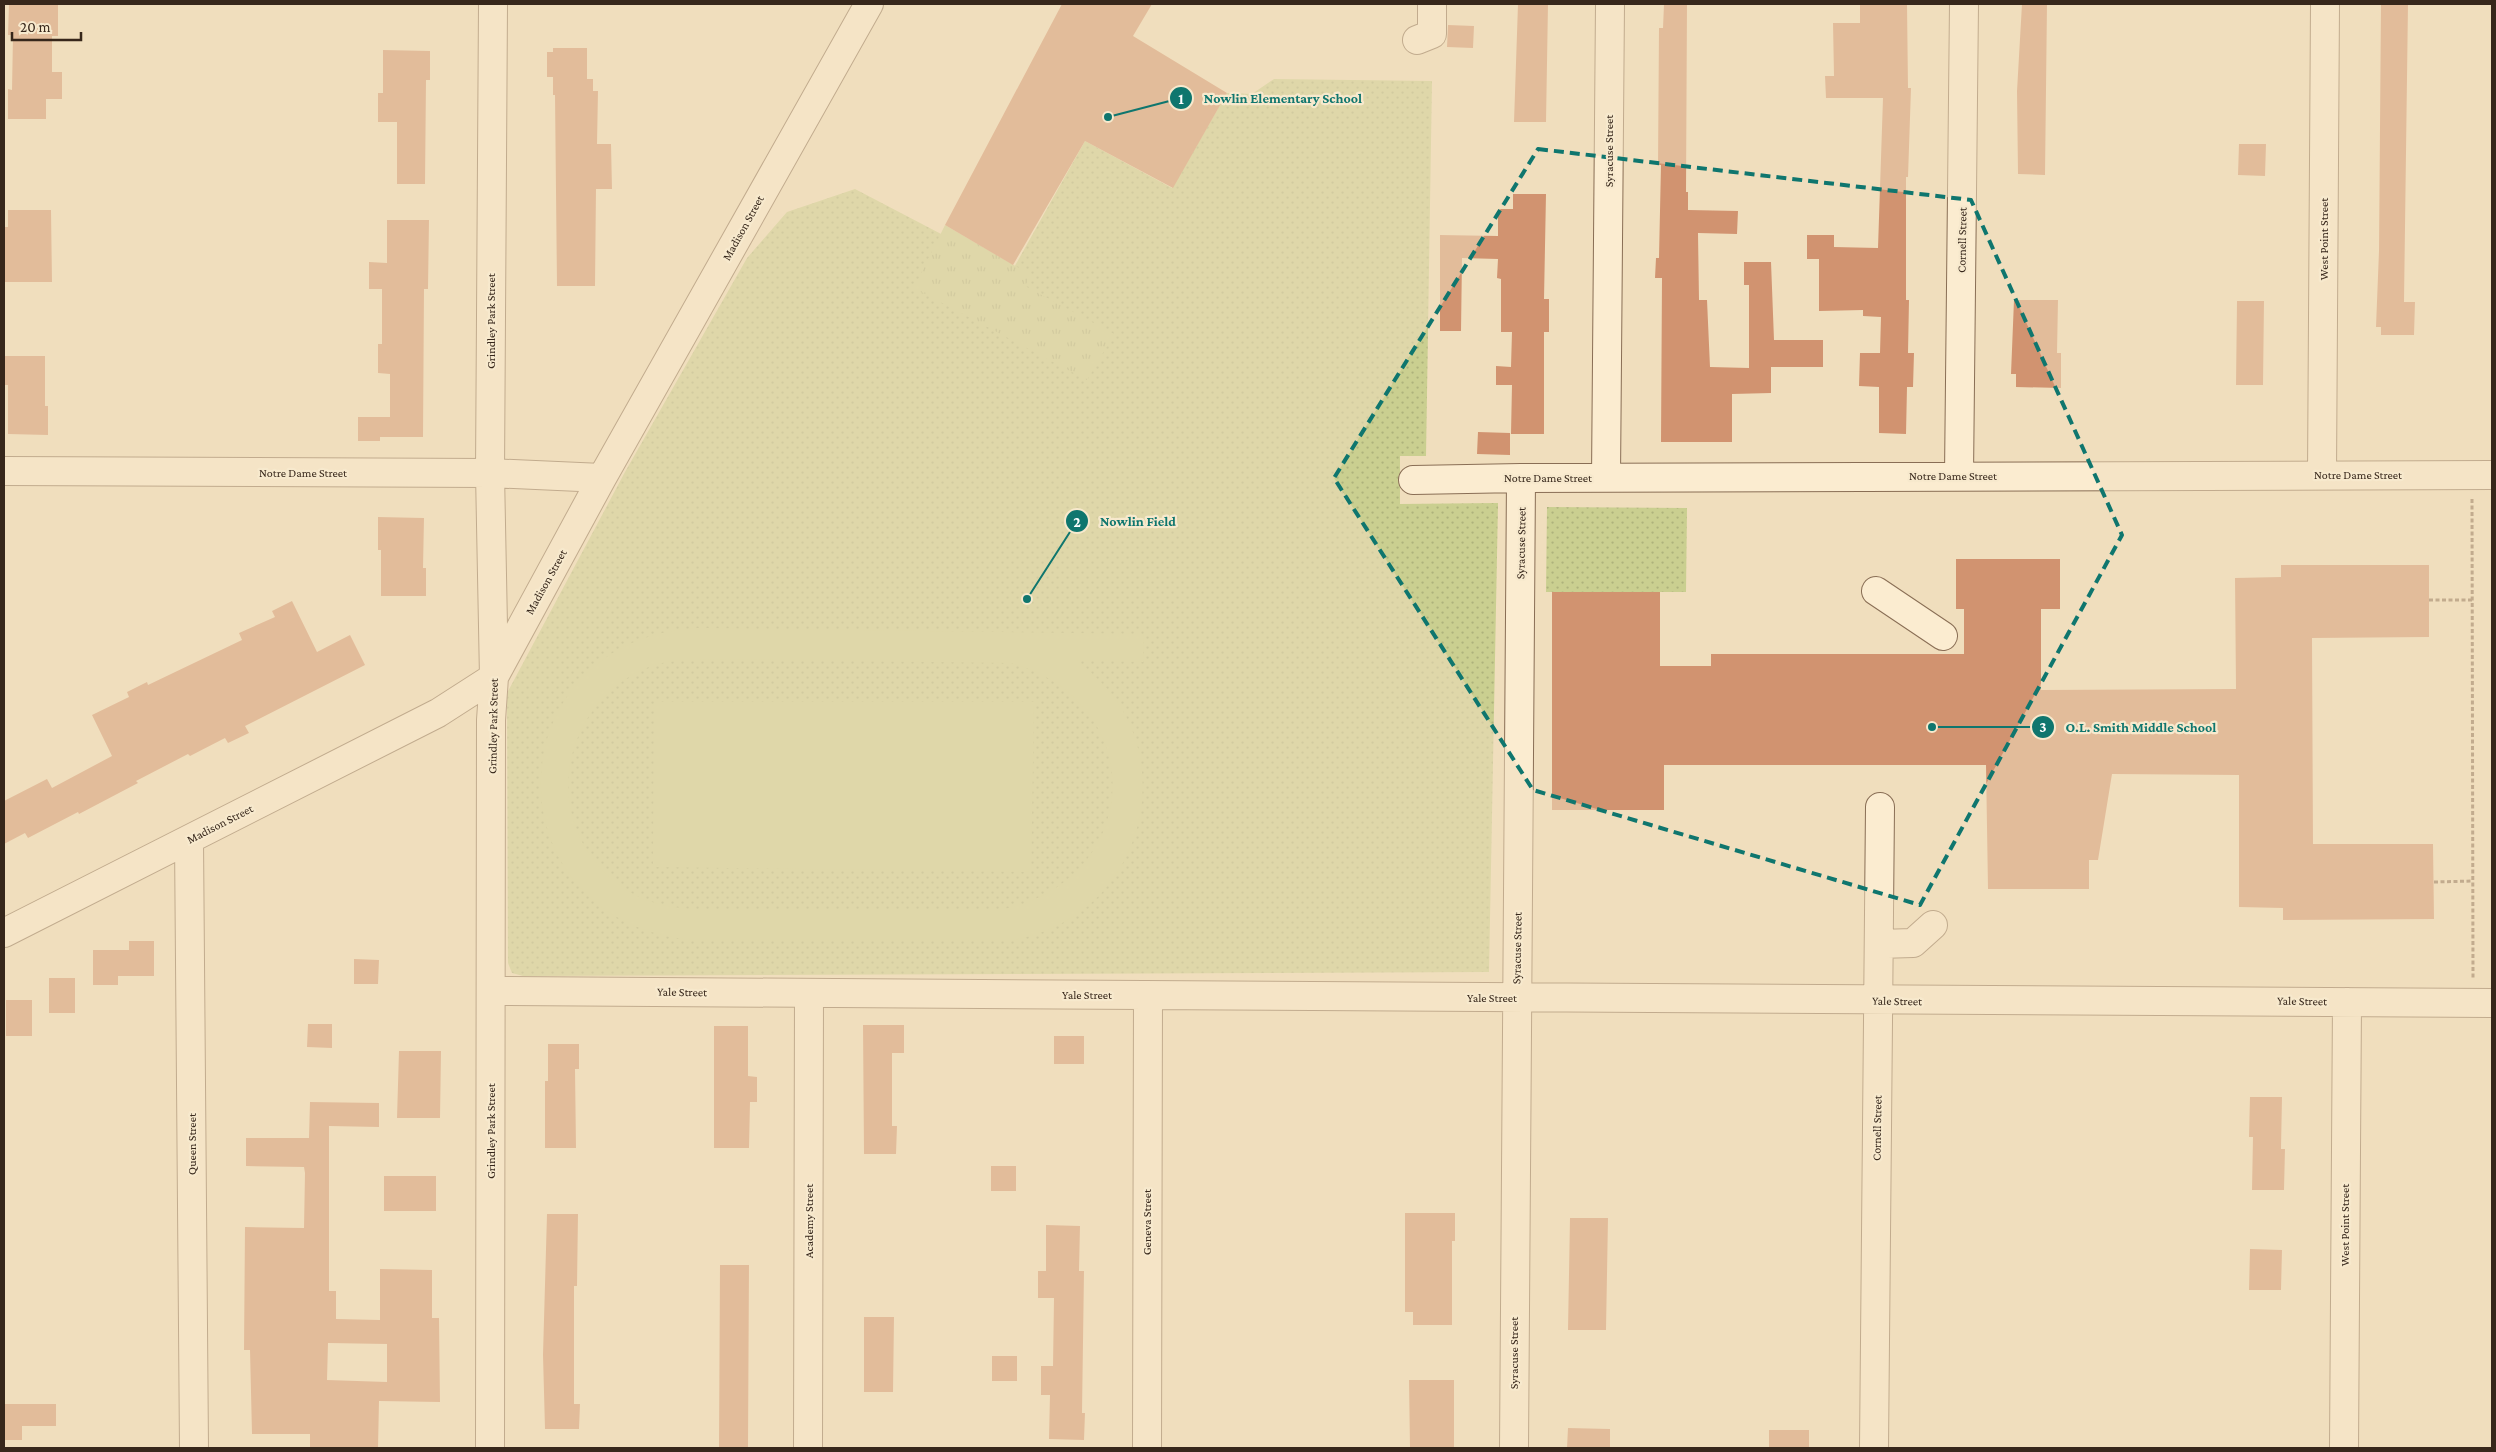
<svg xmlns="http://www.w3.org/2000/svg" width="2496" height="1452" viewBox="0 0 2496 1452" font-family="'Crimson Pro',serif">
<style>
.grass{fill:url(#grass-dots)}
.park{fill:url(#park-tufts)}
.pitch{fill:#cacf90;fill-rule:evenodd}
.building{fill:#d19370;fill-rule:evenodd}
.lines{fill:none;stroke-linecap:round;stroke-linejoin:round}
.minor-casing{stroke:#896e55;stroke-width:30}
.path{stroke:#896e55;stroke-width:3;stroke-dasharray:4 2.5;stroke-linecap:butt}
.minor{stroke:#fbecd0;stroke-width:28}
.marked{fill:none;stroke:#0f766e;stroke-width:4;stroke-dasharray:10 6;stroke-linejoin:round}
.labels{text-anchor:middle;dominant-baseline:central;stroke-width:4.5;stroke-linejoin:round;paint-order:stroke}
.street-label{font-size:12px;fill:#37271b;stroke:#f7e9cd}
.leader{fill:none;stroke:#0f766e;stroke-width:2}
.callout-dot{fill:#0f766e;stroke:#f7e9cd;stroke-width:2}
.mark-label{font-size:15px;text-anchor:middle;font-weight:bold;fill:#fff}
.callout-label{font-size:14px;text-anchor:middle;font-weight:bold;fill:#0f766e;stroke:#f7e9cd;stroke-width:4.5;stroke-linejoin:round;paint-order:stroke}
</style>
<defs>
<pattern id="grass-dots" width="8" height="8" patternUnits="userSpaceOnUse" patternTransform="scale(1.25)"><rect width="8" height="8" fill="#cacf90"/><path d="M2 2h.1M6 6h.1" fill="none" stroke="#aeb27c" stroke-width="1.8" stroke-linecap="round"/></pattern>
<pattern id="park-tufts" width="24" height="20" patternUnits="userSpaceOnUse" patternTransform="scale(1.25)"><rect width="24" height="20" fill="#cacf90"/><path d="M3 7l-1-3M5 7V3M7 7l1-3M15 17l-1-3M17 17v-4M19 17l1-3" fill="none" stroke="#aeb27c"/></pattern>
</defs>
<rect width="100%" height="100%" fill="#f0debd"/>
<path class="grass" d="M1274,79L1432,81L1426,456H1400V504L1498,503L1489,972L523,976L512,973L508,963L507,693L625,472L747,258L787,212L855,189L1012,271L1085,141L1172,188L1227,93L1252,94Z
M1547,507L1687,508L1686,592H1546Z"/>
<path class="park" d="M945,225L1031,275L1025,286L1114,334L1087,380L914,288Z"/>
<path class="pitch" d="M699,628L1144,634L1143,662L1077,660C1095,676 1111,690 1123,711C1163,780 1140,876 1071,918C1051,930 1031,937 1008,941L694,940C486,922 492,638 699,628ZM696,659L1010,663C1149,699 1146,877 1005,909H691C677,908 663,906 649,901C621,891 597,869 582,842C547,774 582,690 654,665C668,661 682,660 696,659Z
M654,702H1034L1031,872L653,867Z"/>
<path class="building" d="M9,4H58V36H52V72H62V99H46V119H8V89L12,90L13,35H8Z
M1062,4H1152L1133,36L1227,93L1173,188L1085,141L1013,265L945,225Z
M1518,4H1548L1546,122H1514Z
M1664,4H1687L1686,192H1688V210L1738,211L1737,234L1698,233L1699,300H1707L1710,367L1749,368V285H1744V262H1771L1774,340H1823V367H1771V393L1732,394V442H1661L1662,278H1655L1656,258H1659L1661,165H1658L1659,28H1663Z
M1860,4H1907L1908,88H1911L1908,177H1906V300H1909L1908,353H1914L1913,387H1907L1906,434L1879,433V387L1859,386L1860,353H1880L1881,317L1863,316V310L1819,311V259H1807V235H1834V247L1878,248L1883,98H1826L1825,76H1834L1833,23H1860Z
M2022,4H2047L2045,175L2018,174L2017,91Z
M2381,4H2408L2404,302H2415L2414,335H2381V327H2376L2379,251Z
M1448,25L1474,26L1473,48L1447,47Z
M553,48H587V79H593V91H598L597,144H611L612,189H596L595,286H557L555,95H553V77H547V52H553Z
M383,50L430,51V80H426L425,184H397V122H378V93H383Z
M2239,144H2266L2265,176L2238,175Z
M1513,194H1546L1544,299H1549V332H1544V434H1511L1512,385H1496V366L1511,367L1512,332H1501V279L1497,278L1498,259L1462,258L1461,331H1440V235L1498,236V209H1513Z
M8,210H51L52,282H5V227H8Z
M387,220H429L428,289H424L423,437H380V441H358V417H390V374L378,373V344H382V289H369V262L387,263Z
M2014,300H2058L2057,353H2061V388L2016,387V374H2011Z
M2237,301H2264L2263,385H2236Z
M4,356H45V406H48V435L8,434V385H4Z
M1478,432L1510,433V455L1477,454Z
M378,517L424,518L423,568H426V596H381V550H378Z
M1956,559H2060V609H2041V690L2236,689L2235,578L2281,577V565H2429V637L2312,638L2313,844H2433L2434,919L2283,920V908L2239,907V775L2112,774L2098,860H2089V889H1988L1986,765H1664V810H1552V592H1660V666H1711V654H1964V609H1956Z
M292,601L317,652L350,635L365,665L245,726L249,733L228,743L225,738L190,756L188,754L136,781L138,783L79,814L78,812L28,838L25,833L4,844V801L47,779L52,788L112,756L92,715L129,697L127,692L147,682L148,685L242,640L239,633L275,617L272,611Z
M129,941H154V976H118V985H93V950H129Z
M354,959L379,960L378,984H354Z
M49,978H75V1013H49Z
M6,1000H32V1036H6Z
M308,1024H332V1048L307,1047Z
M863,1025H904V1053H892V1126H897L896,1154H864Z
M714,1026H748V1076L757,1077V1102H750L749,1148H714Z
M1054,1036H1084V1064H1054Z
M548,1044H579V1069H575L576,1148H545V1081H548Z
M399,1051H441L440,1118H397Z
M2250,1097H2282L2281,1149H2285L2284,1190H2252L2253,1137H2249Z
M310,1102L379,1103V1127L329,1126V1291H336V1319L380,1320V1269L432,1270V1318H439L440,1402L379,1401L378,1448H310V1434H252L250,1350H244L245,1227L304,1228L305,1173L304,1167L246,1166V1138H309ZM328,1343L387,1344V1382L327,1380Z
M991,1166H1016V1191H991Z
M384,1176H436V1211H384Z
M1405,1213H1455V1241H1452V1325H1413V1312H1405Z
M547,1214H578L577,1286H574V1404H580L579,1429H545L543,1355Z
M1570,1218H1608L1606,1330H1568Z
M1046,1225L1080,1226L1079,1271H1084L1082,1413H1085L1084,1440L1049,1439L1050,1395H1041V1366H1053L1054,1298H1038V1271H1046Z
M2250,1249L2282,1250L2281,1290H2249Z
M720,1265H749L748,1448H719Z
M864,1317H894L893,1392H864Z
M992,1356H1017V1381H992Z
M1409,1380H1454V1448H1410Z
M4,1404H56V1426H22V1440H4Z
M1568,1428L1610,1429V1448H1567Z
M1769,1430H1809V1448H1769Z"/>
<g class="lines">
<defs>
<path id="minor" d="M1417,40L1432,34V4
M4,471L490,473L602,478
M2322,475L2325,4
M1959,476L1964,4
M1606,478L1610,4
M1413,480L1521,478L2492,475
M1876,591L1943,636
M189,840L194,1448
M4,933L438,713L494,677L602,478L869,4
M1879,944L1913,943L1933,925
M492,991L2492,1003
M490,1448L491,720L494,677L490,473L493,4
M808,1448L809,993
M1147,1448L1148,996
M1514,1448L1521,478
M1874,1448L1880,807
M2344,1448L2347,1002"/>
</defs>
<use href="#minor" class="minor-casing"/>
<path class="path" d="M2472,499L2473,978
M2429,600H2472
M2434,882L2473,881"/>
<use href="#minor" class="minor"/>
</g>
<path d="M0 0H2496V1452H0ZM1538,149L1971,200L2122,535L1920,905L1533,790L1334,478Z" fill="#f0debd" fill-opacity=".55" fill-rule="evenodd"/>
<path class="marked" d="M1538,149L1971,200L2122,535L1920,905L1533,790L1334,478Z"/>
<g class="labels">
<g class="street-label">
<text transform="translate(1609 151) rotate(-90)">Syracuse Street</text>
<text transform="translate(743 228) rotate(-61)">Madison Street</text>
<text transform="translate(2324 239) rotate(-90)">West Point Street</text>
<text transform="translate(1962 240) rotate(-89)">Cornell Street</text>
<text transform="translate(491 321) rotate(-90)">Grindley Park Street</text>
<text x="303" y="473">Notre Dame Street</text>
<text x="2358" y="475">Notre Dame Street</text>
<text x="1953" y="476">Notre Dame Street</text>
<text x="1548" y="478">Notre Dame Street</text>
<text transform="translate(1521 543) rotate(-89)">Syracuse Street</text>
<text transform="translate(546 582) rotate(-61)">Madison Street</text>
<text transform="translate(493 726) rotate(-89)">Grindley Park Street</text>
<text transform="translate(220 824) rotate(-27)">Madison Street</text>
<text transform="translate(1517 948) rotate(-89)">Syracuse Street</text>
<text transform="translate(682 992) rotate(1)">Yale Street</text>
<text x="1087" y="995">Yale Street</text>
<text x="1492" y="998">Yale Street</text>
<text transform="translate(1897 1001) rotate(1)">Yale Street</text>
<text transform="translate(2302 1001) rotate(1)">Yale Street</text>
<text transform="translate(1877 1128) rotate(-89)">Cornell Street</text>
<text transform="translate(491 1131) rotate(-90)">Grindley Park Street</text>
<text transform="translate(192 1144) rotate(-90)">Queen Street</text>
<text transform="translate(809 1221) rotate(-90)">Academy Street</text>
<text transform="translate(1147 1222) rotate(-90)">Geneva Street</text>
<text transform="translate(2345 1225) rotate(-90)">West Point Street</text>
<text transform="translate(1514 1353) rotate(-90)">Syracuse Street</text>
</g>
</g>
<path class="leader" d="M1108 117L1181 98M1027 599L1077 521M1932 727L2043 727"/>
<g class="callout-dot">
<circle cx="1108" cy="117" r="5"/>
<circle cx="1027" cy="599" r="5"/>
<circle cx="1932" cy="727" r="5"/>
<circle cx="1181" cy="98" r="12"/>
<circle cx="1077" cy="521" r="12"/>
<circle cx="2043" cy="727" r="12"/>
</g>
<g class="mark-label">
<text x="1181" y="104">1</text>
<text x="1077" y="527">2</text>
<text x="2043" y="732">3</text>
</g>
<g class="callout-label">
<text x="1283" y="103">Nowlin Elementary School</text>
<text x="1138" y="526">Nowlin Field</text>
<text x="2141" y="732">O.L. Smith Middle School</text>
</g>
<rect width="2496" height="1452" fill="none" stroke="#37271b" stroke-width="10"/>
<path d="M12 32v8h69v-8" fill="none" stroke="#37271b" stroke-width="2.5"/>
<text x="20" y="32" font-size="15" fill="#37271b" stroke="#f7e9cd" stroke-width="4" paint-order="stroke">20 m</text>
</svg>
